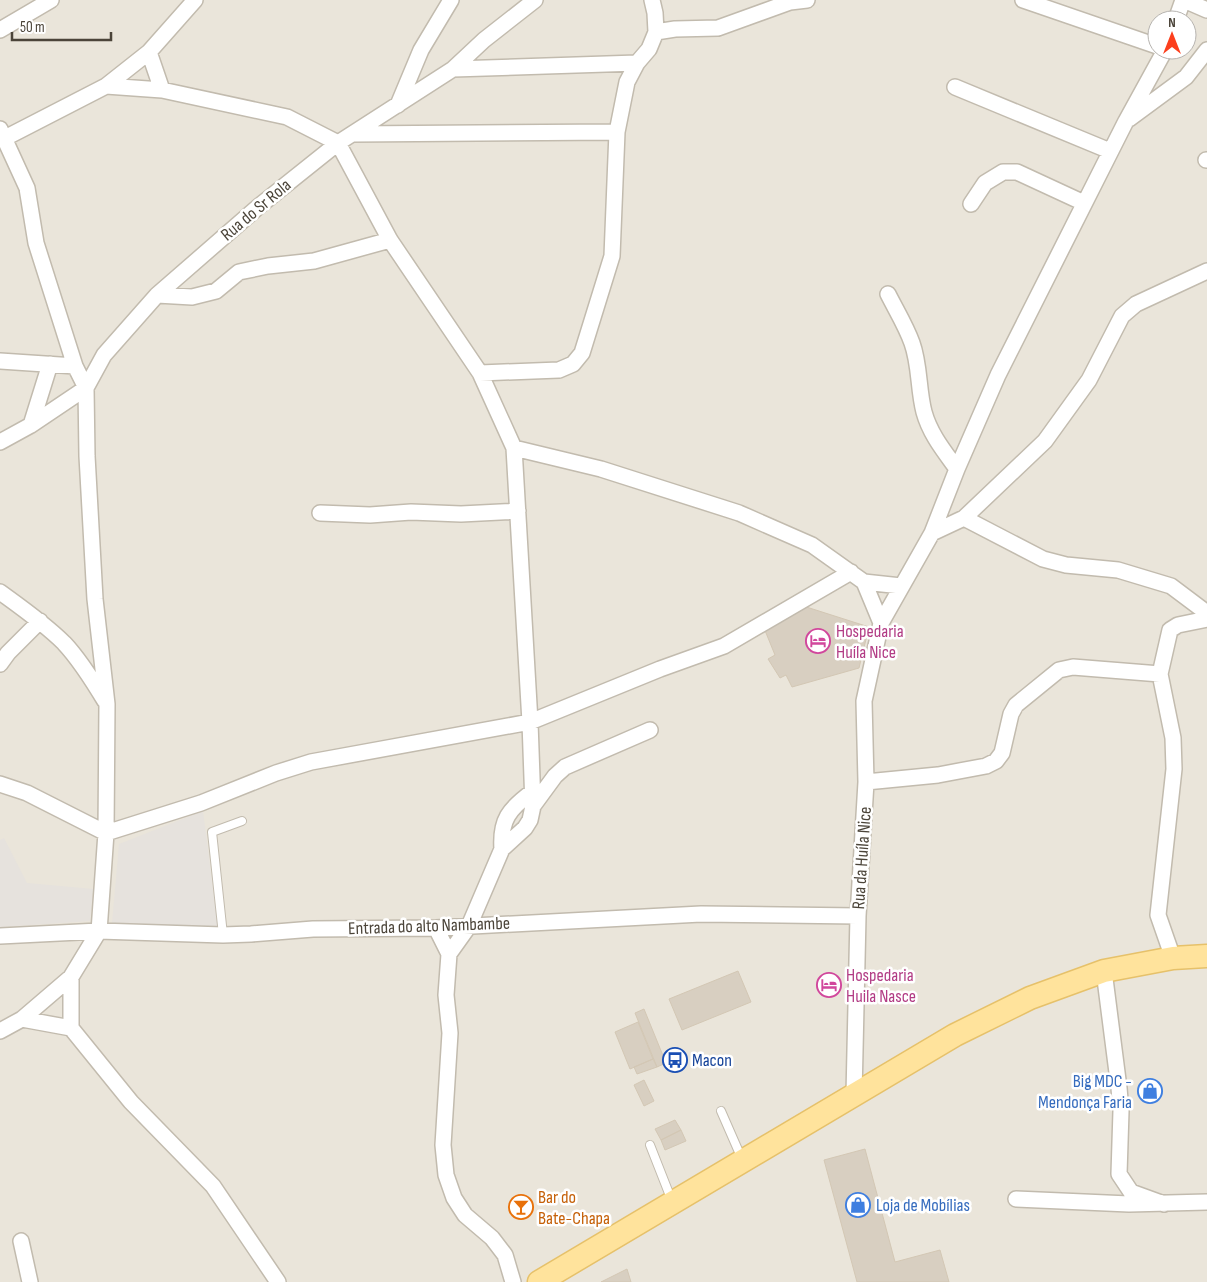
<svg xmlns="http://www.w3.org/2000/svg" width="1207" height="1282" viewBox="0 0 1207 1282" font-family="'Sofia Sans Condensed',sans-serif">
<style>
.residential{fill:#eae5da;fill-rule:evenodd}
.industrial{fill:#e6e2dd}
.building{fill:#d8cfc1;stroke:#d3c7b4}
.lines{fill:none;stroke-linecap:round;stroke-linejoin:round}
.service-casing{stroke:#c2bbae;stroke-width:10}
.minor-casing{stroke:#c2bbae;stroke-width:18}
.primary-casing{stroke:#e6c16a;stroke-width:25}
.service{stroke:#fff;stroke-width:8}
.minor{stroke:#fff;stroke-width:15}
.primary{stroke:#ffe39c;stroke-width:22}
.labels{text-anchor:middle;dominant-baseline:central;stroke-width:5;stroke-linejoin:round;paint-order:stroke}
.street-label{font-size:18px;fill:#4b4439;stroke:#fff}
.hotel-label{font-size:18px;fill:#b23c85;stroke:#fff;text-anchor:start}
.transit-label{font-size:18px;fill:#164399;stroke:#fff;text-anchor:start}
.shop-label{font-size:18px;fill:#366cbe;stroke:#fff;text-anchor:end}
.food-label{font-size:18px;fill:#c56008;stroke:#fff;text-anchor:start}
</style>
<rect width="100%" height="100%" fill="#f6f3ec"/>
<path class="residential" d="M0,0H1207V1282H0ZM1157,20H1187V50H1157Z"/>
<path class="industrial" d="M203,811L218,927L112,923L119,844Z
M4,838L27,883L93,889L90,921L0,927V840Z"/>
<path class="building" d="M797,604L869,627L859,668L792,687L786,675L780,678L768,659L775,655L764,628Z
M738,971L751,1002L682,1030L669,999Z
M644,1009L666,1063L657,1067L635,1013Z
M638,1022L653,1059L630,1069L615,1032Z
M653,1059L657,1067L637,1074L634,1067Z
M644,1080L654,1101L644,1106L634,1085Z
M675,1120L681,1130L661,1140L655,1129Z
M681,1130L686,1141L665,1150L661,1140Z
M865,1149L895,1262L940,1250L949,1282H857L824,1160Z
M627,1269L631,1282H601Z"/>
<g class="lines">
<defs>
<path id="service" d="M223,935L212,832L242,821
M721,1111L742,1159
M650,1145L672,1201"/>
<path id="minor" d="M1023,0L1157,46
M1184,0L1207,10
M1176,20L1183,0
M0,30L51,0
M656,32L675,29L718,28L790,2L807,0
M149,52L162,90
M453,69L637,63
M106,86L162,90L287,117L338,143L390,240L480,373L514,448L530,722L533,806L530,820L525,828L502,849L469,926L449,954L446,995L450,1033L443,1145L446,1175L454,1198L465,1215L492,1238L505,1255L513,1282
M955,87L1110,151
M398,105L421,50L451,0
M1129,119L1186,77L1207,50
M0,129L27,188L36,243L75,366L86,388L87,456L95,599L107,704L106,833L99,931L71,977L22,1019L0,1031
M353,134L617,132
M5,138L106,86L149,52L195,0
M1206,160H1207
M971,204L985,183L1003,172H1017L1084,203
M888,294C896,310 906,326 912,343C920,365 918,389 924,412C930,434 944,451 957,469
M157,295L192,297L216,291L239,272L268,266L314,261L390,240
M0,361L75,366
M480,373L559,370L573,364L582,353L612,256L617,132L627,82L637,63L649,49L656,32L655,13L652,0
M31,425L50,364
M0,442L31,425L86,388L104,355L157,295L258,207L338,143L453,69L484,40L535,0
M514,448L601,469L739,513L812,545L864,582L881,623
M320,513L370,515L411,512L461,514L518,511
M964,518L1043,559L1066,565L1118,570L1171,586L1207,613
M932,533L964,518L1045,441L1089,380L1122,316L1136,304L1207,271
M864,582L901,586
M0,592C22,608 45,624 64,643C80,660 93,681 105,701
M0,664L8,653L40,621
M866,782L938,775L986,766L996,761L1002,753L1011,714L1016,705L1059,670L1073,667L1160,674
M0,784L27,793L106,833L201,803L276,773L311,762L530,722L660,669L724,646L851,572
M533,806L555,776L565,767L650,730
M502,849C500,820 509,809 532,792
M436,928L449,954
M0,936L99,931L223,935L251,934L313,929L436,928L701,914L858,916
M1173,958L1158,915L1174,769L1173,738L1160,674L1170,630L1178,625L1207,619
M1104,971L1119,1088L1121,1111L1119,1174L1131,1192L1164,1204
M71,977V1028L131,1102L213,1186L278,1282
M22,1019L71,1028
M854,1095L858,916L866,782L864,701L881,623L932,533L957,469L998,375L1126,121L1165,50
M1016,1199L1129,1204L1207,1202
M21,1241L30,1282"/>
<path id="primary" d="M539,1282L955,1035L1030,998L1104,971L1173,958L1207,956"/>
</defs>
<use href="#service" class="service-casing"/>
<use href="#minor" class="minor-casing"/>
<use href="#primary" class="primary-casing"/>
<use href="#service" class="service"/>
<use href="#minor" class="minor"/>
<use href="#primary" class="primary"/>
</g>
<defs>
<symbol id="hotel-ring" viewBox="-11 -11 22 22"><circle r="9.5" fill="#fff" stroke="#d1479c" stroke-width="1.5"/><path d="M-6-4.5h1.5V1H6V5H4.5V3h-9V5H-6ZM-4 0a1.8 1.8 0 1 1 3.6 0ZM.5 0V-2.5h3Q6-2.5 6 0Z" fill="#d1479c"/></symbol>
<symbol id="bus-ring" viewBox="-11 -11 22 22"><circle r="9.5" fill="#fff" stroke="#1a4fb4" stroke-width="1.5"/><path d="M-5-6H5V4H4V6H2V4H-2V6H-4V4H-5ZM-3.5-4V0h7V-4ZM-3.5 1.2v1.5H-2V1.2ZM2 1.2v1.5H3.5V1.2Z" fill="#1a4fb4"/></symbol>
<symbol id="shop-ring" viewBox="-11 -11 22 22"><circle r="9.5" fill="#fff" stroke="#3f7fe0" stroke-width="1.5"/><path d="M-5-2.5h2.3a2.7 3.5 0 0 1 5.4 0H5L5.5 6h-11ZM-1.5-2.5h3a1.5 2.3 0 0 0-3 0Z" fill="#3f7fe0"/></symbol>
<symbol id="bar-ring" viewBox="-11 -11 22 22"><circle r="9.5" fill="#fff" stroke="#e8710a" stroke-width="1.5"/><path d="M-6-5H6L.8 .8V4.5H3.5V6h-7V4.5H-.8V.8Z" fill="#e8710a"/></symbol>
</defs>
<g fill-rule="evenodd">
<use href="#hotel-ring" x="804" y="627" width="28" height="28"/>
<use href="#hotel-ring" x="815" y="971" width="28" height="28"/>
<use href="#bus-ring" x="661" y="1046" width="28" height="28"/>
<use href="#shop-ring" x="1136" y="1077" width="28" height="28"/>
<use href="#shop-ring" x="844" y="1191" width="28" height="28"/>
<use href="#bar-ring" x="507" y="1193" width="28" height="28"/>
</g>
<g class="labels">
<g class="street-label">
<text transform="translate(256 210) rotate(-40)">Rua do Sr Rola</text>
<text transform="translate(862 858) rotate(-86)">Rua da Huíla Nice</text>
<text transform="translate(429 926) rotate(-2)">Entrada do alto Nambambe</text>
</g>
<g class="hotel-label">
<text x="836" y="631">Hospedaria<tspan x="836" dy="21">Huíla Nice</tspan></text>
<text x="846" y="975">Hospedaria<tspan x="846" dy="21">Huila Nasce</tspan></text>
</g>
<g class="transit-label">
<text x="692" y="1060">Macon</text>
</g>
<g class="shop-label">
<text x="1132" y="1081">Big MDC -<tspan x="1132" dy="21">Mendonça Faria</tspan></text>
<text x="876" y="1205" text-anchor="start">Loja de Mobílias</text>
</g>
<g class="food-label">
<text x="538" y="1197">Bar do<tspan x="538" dy="21">Bate-Chapa</tspan></text>
</g>
</g>
<g transform="translate(1172 35)"><circle r="24" fill="#ffffff" stroke="#b7b4b0"/>
<path d="M0-4L9 19L0 12L-9 19Z" fill="#fc3f1d"/>
<text y="-8" font-size="14" font-weight="bold" text-anchor="middle" fill="#4b4439">N</text>
</g>
<path d="M12 32v8h99v-8" fill="none" stroke="#4b4439" stroke-width="2.5"/>
<text x="20" y="32" font-size="15" fill="#4b4439" stroke="#ffffff" stroke-width="4" paint-order="stroke">50 m</text>
</svg>
